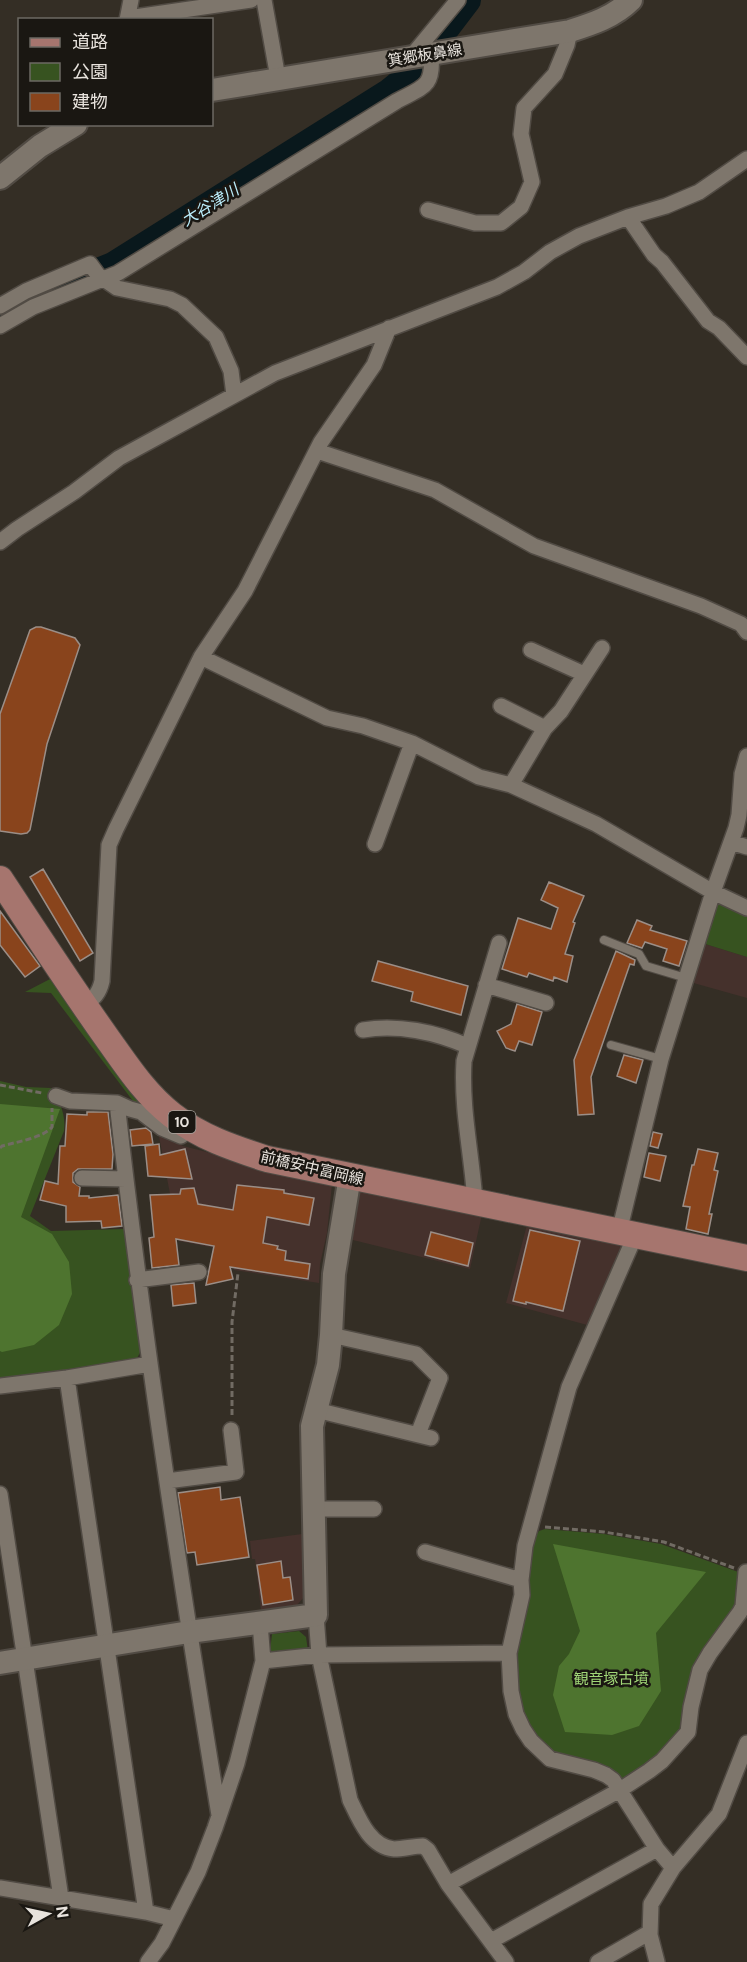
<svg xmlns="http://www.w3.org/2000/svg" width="747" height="1962" viewBox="0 0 747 1962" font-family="'DM Sans','Noto Sans JP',sans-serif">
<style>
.commercial{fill:#45312c}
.green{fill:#375320}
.forest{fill:#4e742f}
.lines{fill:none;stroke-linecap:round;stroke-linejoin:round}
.river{stroke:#09181c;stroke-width:28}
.building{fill:#89441c;stroke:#9b8e87;stroke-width:1.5}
.lane-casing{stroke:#514b44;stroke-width:10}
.street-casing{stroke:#514b44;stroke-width:18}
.secondary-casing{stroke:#514b44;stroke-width:26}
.primary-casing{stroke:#514b44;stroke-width:28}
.path{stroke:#716b63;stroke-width:3;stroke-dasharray:6 3;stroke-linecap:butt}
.lane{stroke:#7e766c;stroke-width:8}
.street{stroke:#7e766c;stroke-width:15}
.secondary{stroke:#7e766c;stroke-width:22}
.primary{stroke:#a6756e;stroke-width:26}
.labels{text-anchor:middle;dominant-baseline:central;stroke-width:5;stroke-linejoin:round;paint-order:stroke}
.shield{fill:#1a1712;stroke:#aaa6a0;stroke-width:1.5}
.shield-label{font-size:14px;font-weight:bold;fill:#e8e3dd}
.street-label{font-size:15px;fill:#e8e3dd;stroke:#1a1712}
.park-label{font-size:15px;fill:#a0d677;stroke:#1a1712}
.water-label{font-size:16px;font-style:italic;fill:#bbeefc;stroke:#1a1712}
</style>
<rect width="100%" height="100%" fill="#342e25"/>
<path class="commercial" d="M702,943L747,957V998L690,982Z
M158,1131L183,1146L332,1184L327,1233L320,1264L319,1283L234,1270L236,1252L179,1241Z
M366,1189L482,1214L470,1269L349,1239L357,1193Z
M527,1225L626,1245L591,1326L506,1303Z
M302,1534L304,1597L297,1605L261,1610L255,1559H252L250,1541Z"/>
<path class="green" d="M717,898L747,913V957L702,943Z
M52,978L156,1114L133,1101L51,993L25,992Z
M0,1081L26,1087L51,1088C60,1102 66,1114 64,1131L30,1216L51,1231L125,1229L143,1347L135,1362L0,1381Z
M545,1529L604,1534L661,1544L741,1573L738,1607L708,1651L683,1730L658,1757L623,1781L558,1756L539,1741L521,1712L516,1690L515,1654L528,1567L534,1539L539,1531Z
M299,1631L306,1637L308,1651H270L272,1634Z"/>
<path class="forest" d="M0,1104L60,1109L21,1217L52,1234L69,1262L72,1294L59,1325L34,1345L2,1352L0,1351Z
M553,1544L706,1572L656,1633L661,1691L639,1726L612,1735L565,1732L553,1695L559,1666L569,1654L580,1631Z"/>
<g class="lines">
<path class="river" d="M435,42L467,0
M0,314L14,306L113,266L390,92L410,76"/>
</g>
<path class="building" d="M36,627H41L75,638L80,645L47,744L30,830L27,833L21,834L0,831V714L30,630Z
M43,869L93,953L80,961L30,877Z
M549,882L584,896L573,922L575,923L565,954L573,956L567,982L554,977L553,981L529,973L527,977L502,969L518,918L551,929L558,908L541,900Z
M0,911L40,966L25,977L0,945Z
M637,920L652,926L650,930L687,941L679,966L663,961L667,949L645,942L642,948L627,943Z
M616,951L635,960L634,965L630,964L591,1077L594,1114L578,1115L574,1060Z
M378,961L468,986L461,1015L411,1001L413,992L372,981Z
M517,1004L542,1012L532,1045L519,1041L515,1051L506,1048L497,1031L511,1024Z
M624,1055L643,1060L636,1083L617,1076Z
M87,1112H108L113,1154L112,1169H78L73,1173V1182L80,1187L79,1196H89V1198L118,1195L122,1226L102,1228L101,1221L66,1222V1206L40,1200L45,1181L58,1184L60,1146H65L67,1114L87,1115Z
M146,1128L151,1132L153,1144L132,1146L130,1130Z
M653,1132L662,1134L658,1148L650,1146Z
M159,1144L160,1155L185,1149L192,1179L148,1176L145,1146Z
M698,1149L718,1153L714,1170L718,1171L709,1214H712L708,1234L686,1229L690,1207L683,1206L692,1165H694Z
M649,1153L666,1156L660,1181L644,1177Z
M237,1185L284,1190V1193L314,1198L309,1225L267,1217L263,1243L278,1246L277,1249L286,1251L285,1260L310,1264L308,1279L230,1267L233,1279L206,1285L214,1246L176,1239L179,1265L152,1268L149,1238L154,1237L150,1195L180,1194L181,1189L194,1188L198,1204L233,1210Z
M530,1230L580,1241L563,1311L526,1302V1304L513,1301Z
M431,1232L473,1243L468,1266L425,1255Z
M194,1283L196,1303L173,1306L171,1285Z
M220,1487L221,1500L240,1497L249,1557L197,1565L195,1552L187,1553L178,1493Z
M281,1561L283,1578L290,1577L293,1600L263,1605L257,1565Z"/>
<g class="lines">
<defs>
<path id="lane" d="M604,940L639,954L646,966L686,978
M611,1045L661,1059"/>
<path id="street" d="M264,0L278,78
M128,18L251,0
M127,20L131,0
M410,58L458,0
M428,210L475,223H501L521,207L532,182L521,134L524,108L555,74L567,45L570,31
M628,217L654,255L662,262L708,321L719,328L747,357
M0,306L26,291L90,264L98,275L117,288L170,299L182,305L216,337L231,371L234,395
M0,326L33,307L118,273L397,101C423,87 434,87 431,55
M317,451L435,490L534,546L701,606L741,624L747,632
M0,542L17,529L74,492L119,458L275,373L497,287L524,272L550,252L579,236L628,217L666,206L699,192L747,159
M531,650L584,674
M201,657L327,718L363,726L412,743
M501,706L545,728
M511,785L545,728L561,711L602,648
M731,842L747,847
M375,844L412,743L479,777L511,785L596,824L713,892L747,908
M486,985L546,1003
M84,1006C94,998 99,994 102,981L109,845L116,829L201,657L245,591L321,442L374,365L389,328
M363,1030C397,1024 436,1032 467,1046
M56,1096L70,1101L117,1103L130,1109L141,1112L162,1128L181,1136L191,1128
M117,1103C144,1341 180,1578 219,1815
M82,1178L126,1179
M475,1202C472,1155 461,1109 464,1061L499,943
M619,1232L661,1059L713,892L736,828L739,815L742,774L747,756
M635,1236L569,1387L525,1546L521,1580L522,1595L509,1653L511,1691L516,1714L523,1729L531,1741L550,1759L594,1770L606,1775L613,1780L657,1849L673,1868
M137,1280L199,1272
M331,1335L416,1354L440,1378L418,1434
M67,1378L146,1912
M0,1386L67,1378L150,1364
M316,1410L431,1438
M167,1481L236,1472L231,1430
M0,1494L61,1898
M313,1509H374
M425,1552L521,1580
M316,1615L319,1655L350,1800C359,1819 370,1847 394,1849C404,1849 413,1846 423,1846L428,1850L448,1884L506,1962
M263,1661L319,1655L509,1653
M448,1884L620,1790L649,1771L662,1761L688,1732L691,1707L700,1670L710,1653L740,1612L743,1606L746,1572H747
M0,1888L146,1912L174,1919
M491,1941L657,1849
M148,1962L162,1943L198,1872L215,1828L237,1763L263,1661L260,1623
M598,1962L645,1935H650
M657,1962L650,1935L651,1904L673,1868L719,1814L747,1743"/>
<path id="secondary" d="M212,90L570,31C592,24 614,17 631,0
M0,178L40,146L76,124
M0,1663L189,1632L316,1615L312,1426L328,1365L331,1335L334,1274L350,1176"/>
<path id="primary" d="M0,879C35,932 70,986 107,1038C127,1066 145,1094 172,1115C200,1137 233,1148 267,1159L747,1258"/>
</defs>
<use href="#lane" class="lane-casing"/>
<use href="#street" class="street-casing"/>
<use href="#secondary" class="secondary-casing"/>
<use href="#primary" class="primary-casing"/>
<path class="path" d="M0,1085L42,1093
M0,1148L2,1146C16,1142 43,1138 52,1127V1108
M232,1415V1322L238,1273
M545,1527L604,1532L664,1542L734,1568"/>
<use href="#lane" class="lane"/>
<use href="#street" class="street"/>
<use href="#secondary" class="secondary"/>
<use href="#primary" class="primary"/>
</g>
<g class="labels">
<rect class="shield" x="168.5" y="1111" width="27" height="22" rx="4.5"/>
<g class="shield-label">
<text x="182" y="1122">10</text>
</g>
<g class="street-label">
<text transform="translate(425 55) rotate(-9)">箕郷板鼻線</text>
<text transform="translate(312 1168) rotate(13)">前橋安中富岡線</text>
</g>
<g class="park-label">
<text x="611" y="1679">観音塚古墳</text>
</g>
<g class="water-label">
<text transform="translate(210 205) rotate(-32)">大谷津川</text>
</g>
</g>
<rect x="18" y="18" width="195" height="108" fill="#1a1712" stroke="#6c6963" stroke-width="1.5"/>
<rect x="30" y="38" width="30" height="9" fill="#a6756e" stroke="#6c6963" stroke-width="1.5"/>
<text x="72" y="48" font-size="18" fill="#e8e3dd">道路</text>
<rect x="30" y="63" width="30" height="18" fill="#375320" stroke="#6c6963" stroke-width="1.5"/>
<text x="72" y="78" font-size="18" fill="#e8e3dd">公園</text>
<rect x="30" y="93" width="30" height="18" fill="#89441c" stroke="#6c6963" stroke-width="1.5"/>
<text x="72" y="108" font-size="18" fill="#e8e3dd">建物</text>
<g transform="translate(48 1914) rotate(82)" stroke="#1a1712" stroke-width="4.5" paint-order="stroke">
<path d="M0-4.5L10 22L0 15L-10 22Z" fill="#e8e3dd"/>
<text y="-9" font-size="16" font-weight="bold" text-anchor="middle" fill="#e8e3dd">N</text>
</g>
</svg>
